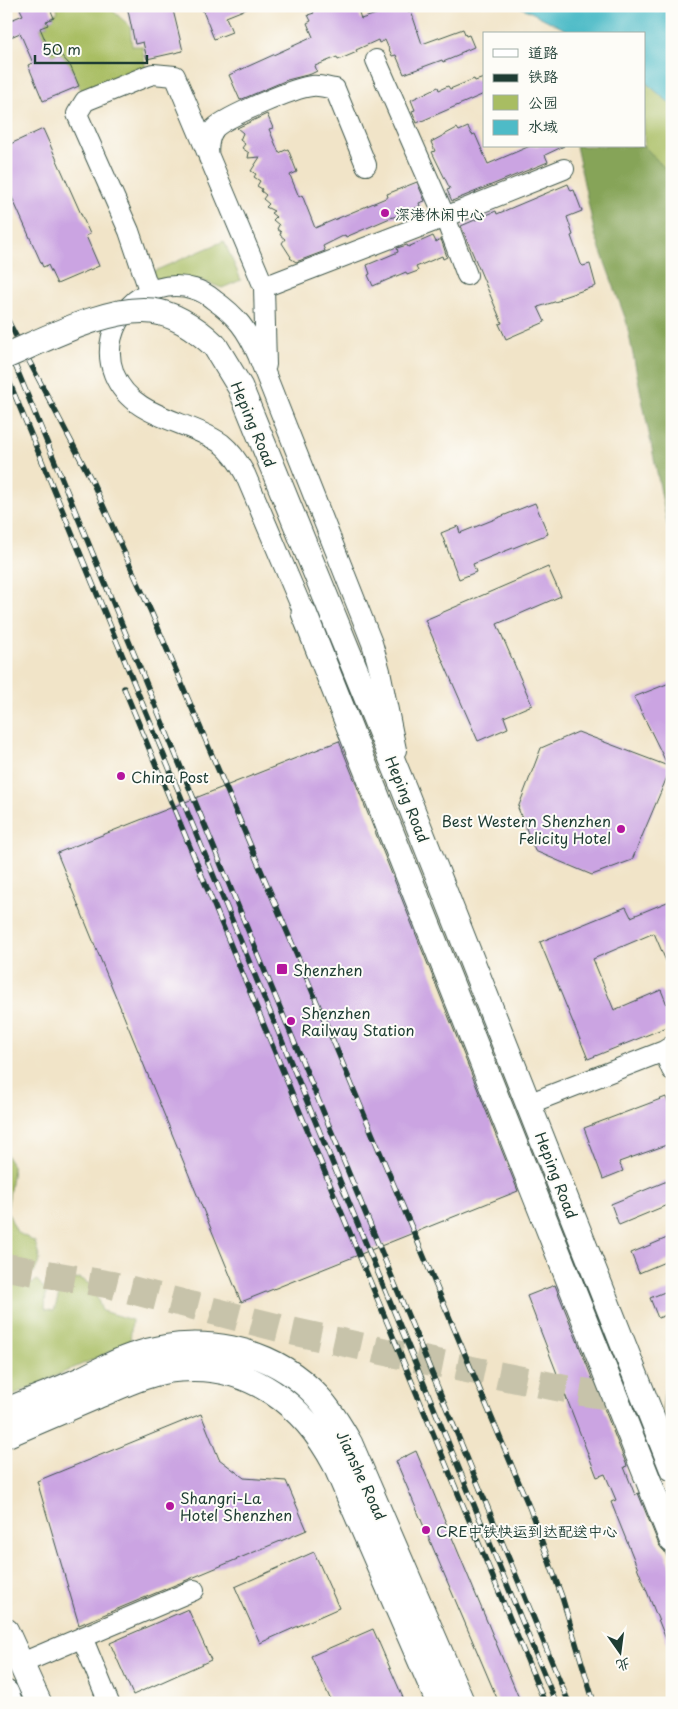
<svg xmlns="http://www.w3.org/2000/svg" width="678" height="1709" viewBox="0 0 678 1709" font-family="'Playpen Sans','LXGW WenKai TC',sans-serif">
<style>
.green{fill:#a8bd62;stroke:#647d4b}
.forest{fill:#86a458;stroke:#527046}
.water{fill:#4ebbc7;stroke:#367c7e}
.building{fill:#cba4e2}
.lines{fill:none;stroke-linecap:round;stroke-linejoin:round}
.highway-tunnel{stroke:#c7c3aa;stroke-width:28;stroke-dasharray:28 14;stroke-linecap:butt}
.minor-casing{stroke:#3e564a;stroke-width:22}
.major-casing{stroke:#3e564a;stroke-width:27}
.minor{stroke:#fff;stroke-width:20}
.major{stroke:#fff;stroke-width:25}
.rail-casing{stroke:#1f3d34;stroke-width:5.5}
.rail{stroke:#fdfcf7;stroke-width:4;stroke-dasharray:11;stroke-linecap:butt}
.major-bridge-casing{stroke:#3e564a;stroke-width:27;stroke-linecap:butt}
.major-bridge{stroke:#fff;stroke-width:25}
.poi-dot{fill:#b5179e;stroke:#fdfcf7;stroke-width:2}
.labels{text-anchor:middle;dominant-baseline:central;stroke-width:4;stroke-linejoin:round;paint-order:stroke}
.poi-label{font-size:15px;fill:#1f3d34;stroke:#fdfcf7;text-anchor:start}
.street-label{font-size:15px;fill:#1f3d34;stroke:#fdfcf7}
</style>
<rect width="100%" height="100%" fill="#fdfcf7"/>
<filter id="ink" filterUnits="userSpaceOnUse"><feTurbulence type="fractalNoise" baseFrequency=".02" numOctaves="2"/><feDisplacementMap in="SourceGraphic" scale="10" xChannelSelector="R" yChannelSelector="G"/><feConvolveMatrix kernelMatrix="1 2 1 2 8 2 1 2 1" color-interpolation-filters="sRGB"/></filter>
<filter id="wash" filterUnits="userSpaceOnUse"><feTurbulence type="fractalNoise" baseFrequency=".0096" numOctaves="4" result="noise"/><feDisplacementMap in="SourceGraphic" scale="20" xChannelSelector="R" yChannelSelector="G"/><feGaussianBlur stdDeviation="1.12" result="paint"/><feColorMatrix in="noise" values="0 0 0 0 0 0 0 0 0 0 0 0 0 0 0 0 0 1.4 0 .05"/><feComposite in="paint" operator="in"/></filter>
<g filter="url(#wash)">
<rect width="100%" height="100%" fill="#f1e4c8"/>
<path class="green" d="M56,6H111L113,11L130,26L132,46H142L147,76L85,101L70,65L59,53L52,56L40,28L48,25L46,21L54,18L53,14L58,12Z
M644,81L672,105V288L631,146H644Z
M224,241L241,280L222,288L200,280L155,279L152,272Z
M6,1153L13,1169L7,1211L17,1232L35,1242L40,1260L34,1273L23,1261L13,1271L20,1286L32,1284L37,1280L46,1291L45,1309L54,1311C60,1293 59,1283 79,1278L93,1286L102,1311L132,1320L130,1343L6,1398Z"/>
<path class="forest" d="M576,146H644L672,176V547L626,320L595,235Z"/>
<path class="water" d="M519,6H672V105L644,81V34H574Z"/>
<g id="blocks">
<path class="building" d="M26,6H49L54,18L46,21L48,25L40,28L52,56L59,53L70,65L79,86L43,101L28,65L33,63L20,33L6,39V22L23,15L20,9Z
M127,6H172L183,51L147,59L143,42L135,44Z
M201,6H251V7L226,17L232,32L214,39Z
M319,6H357L361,19L400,6H407L409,12L411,11L422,44L463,29L466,36L469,35L474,47L460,53V55L443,62L442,60L404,74L396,55L392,56L385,40L379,43L378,40L356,50L357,52L338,60L337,57L315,66L317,71L311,74L287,80L240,100L229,75L313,37L307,23L311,21L308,15L314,13L312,9Z
M484,78V94L417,123L412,111L415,110L411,100L438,87L439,90L448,86L450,89L474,79L475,81Z
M267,114L273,128L269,129L279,153L288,149L297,172L290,175L299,197L302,195L315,228L388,197L387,194L417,182L425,201L419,203L420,206L409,211L410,212L390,218L346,237L345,235L323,246L325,251L296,262L290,258L291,257L282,243L285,239L280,235L281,232L277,229L279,225L273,220L276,217L271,213L274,211L266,207L269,204L263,199L266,195L261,191L262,189L257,186L260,181L254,177L256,174L251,171L260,157L248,158L249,153L242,148L245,144L240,140L243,133L237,128Z
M468,127L472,135L475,134L488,164L530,146H564L545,155L548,162L452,201L447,190L450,189L432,152L435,151L431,142L457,128L459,131Z
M43,129L90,234L86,236L99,266L57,284L48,265L43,267L6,184V146Z
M568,184L571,191L574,190L582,211L567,217L573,235L571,236L581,264L583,266L590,264L596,286L560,298L561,300L538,307L545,322L506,339L499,324L502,323L461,226L496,211L497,214Z
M433,236L436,242L441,239L447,257L443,259L442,256L416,267L418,271L407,275L406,272L373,286L368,275L370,274L367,265L398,252L397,248L407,245L408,247Z
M535,503L548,534L473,564L476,572L459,579L441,533L458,526L460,533Z
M548,567L561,596L497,624L532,705L504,717L508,728L478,741L425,620Z
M672,682V775L670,770L632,860L592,875L535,851L518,808L541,748L578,732L668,766L634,697Z
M339,741L518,1191L241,1302L57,853Z
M672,900V975L654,933L593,959L614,1010L661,990L672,1017V1025L588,1059L540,942L626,907L631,917Z
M666,1097L672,1113V1143L619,1162L623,1171L603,1179L584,1128Z
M672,1179V1203L619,1225L611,1204Z
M672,1236V1259L639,1273L631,1253Z
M555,1285L627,1466L624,1467L635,1495L638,1493L659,1545L665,1552L672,1569V1654L611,1502L616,1500L605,1474L597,1477L527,1296Z
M672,1289V1313L658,1318L650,1298Z
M201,1414L219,1459L244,1478L286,1481L307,1530L79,1625L37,1481Z
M416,1451L521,1703H499L396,1461Z
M314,1552L339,1608L260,1643L235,1587Z
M188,1609L211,1660L133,1695L110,1643Z
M373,1629L404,1700L396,1703H332L311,1656Z"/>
</g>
</g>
<g filter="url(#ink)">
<use href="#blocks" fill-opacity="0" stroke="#3e564a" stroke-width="1"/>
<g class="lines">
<path class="highway-tunnel" d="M6,1267L112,1285L291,1331L437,1363L576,1391L672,1405"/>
<defs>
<path id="minor" d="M376,60L445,217L467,275
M209,158C207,148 209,135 215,128C226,117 296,87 312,86C320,85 328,88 335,89L366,165
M264,287L445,217L564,169
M150,293L129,231L77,114L85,101L147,76L153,74L175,76L264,287L266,365
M304,613L245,474C239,463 232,452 222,444C187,419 132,419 114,374C95,325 145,273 194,289C202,291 208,295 214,300C237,316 247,330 258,355L372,643L380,671L396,750
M664,1051L672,1070
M528,1104L664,1051L672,1046
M82,1637L109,1703
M22,1663L194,1590"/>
<path id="major" d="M215,346L240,387L404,789L672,1468
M304,613L672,1540
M6,1411C31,1400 56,1391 80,1380C97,1372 114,1362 132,1356C197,1333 271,1346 318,1397C331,1411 341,1428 350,1444L462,1703
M6,1435C36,1422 67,1409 97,1396C123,1385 151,1371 180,1369C250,1363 304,1405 335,1464L439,1703
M6,1631L39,1703
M6,1693L10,1703"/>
</defs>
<use href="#minor" class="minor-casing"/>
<use href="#major" class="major-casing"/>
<use href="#minor" class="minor"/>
<use href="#major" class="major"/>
<defs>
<path id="rail" d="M6,317L92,481L152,614L300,962L530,1509L562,1597L594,1703
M6,343L266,974L569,1703
M6,374L556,1703
M124,688L545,1703"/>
</defs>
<use href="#rail" class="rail-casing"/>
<use href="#rail" class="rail"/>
<defs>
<path id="major-bridge" d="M6,356C46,339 109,306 152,311C177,314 198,330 215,346"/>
</defs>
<use href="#major-bridge" class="major-bridge-casing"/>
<use href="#major-bridge" class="major-bridge"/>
</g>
</g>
<g class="poi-dot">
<circle cx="385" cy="213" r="5"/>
<circle cx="121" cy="776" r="5"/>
<circle cx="621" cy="829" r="5"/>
<rect x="276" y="963" width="12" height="12" rx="2.5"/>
<circle cx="291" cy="1021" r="5"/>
<circle cx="170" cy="1506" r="5"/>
<circle cx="426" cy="1530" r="5"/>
</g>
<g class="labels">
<g class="poi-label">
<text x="395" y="213">深港休闲中心</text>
<text x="131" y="776">China Post</text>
<text x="611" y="820" text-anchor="end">Best Western Shenzhen<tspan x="611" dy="17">Felicity Hotel</tspan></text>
<text x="293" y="969">Shenzhen</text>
<text x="301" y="1012">Shenzhen<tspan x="301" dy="17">Railway Station</tspan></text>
<text x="180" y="1497">Shangri-La<tspan x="180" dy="17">Hotel Shenzhen</tspan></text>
<text x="436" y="1530">CRE中铁快运到达配送中心</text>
</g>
<g class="street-label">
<text transform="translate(254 424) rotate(67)">Heping Road</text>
<text transform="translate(408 799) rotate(68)">Heping Road</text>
<text transform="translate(557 1175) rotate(69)">Heping Road</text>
<text transform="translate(362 1475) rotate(65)">Jianshe Road</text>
</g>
</g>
<rect width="678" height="1709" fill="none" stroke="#fdfcf7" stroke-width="25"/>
<rect x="483" y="32" width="162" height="115" fill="#fdfcf7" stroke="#a4b0a9"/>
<rect x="493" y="49" width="25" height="8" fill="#ffffff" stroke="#a4b0a9"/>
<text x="528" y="58" font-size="15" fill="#1f3d34">道路</text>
<rect x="493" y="74" width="25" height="8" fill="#1f3d34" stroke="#a4b0a9"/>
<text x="528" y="82" font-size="15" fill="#1f3d34">铁路</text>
<rect x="493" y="95" width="25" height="15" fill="#a8bd62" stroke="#a4b0a9"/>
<text x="528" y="108" font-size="15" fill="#1f3d34">公园</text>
<rect x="493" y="120" width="25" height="15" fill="#4ebbc7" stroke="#a4b0a9"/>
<text x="528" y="132" font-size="15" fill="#1f3d34">水域</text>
<g transform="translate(620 1652) rotate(166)" stroke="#fdfcf7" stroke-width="4" paint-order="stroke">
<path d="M0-4L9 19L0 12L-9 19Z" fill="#1f3d34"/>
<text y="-8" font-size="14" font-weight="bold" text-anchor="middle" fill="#1f3d34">北</text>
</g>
<path d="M35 55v8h112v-8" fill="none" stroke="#1f3d34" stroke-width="2.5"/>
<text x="42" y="55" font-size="15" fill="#1f3d34" stroke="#fdfcf7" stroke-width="4" paint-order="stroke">50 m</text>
</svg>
